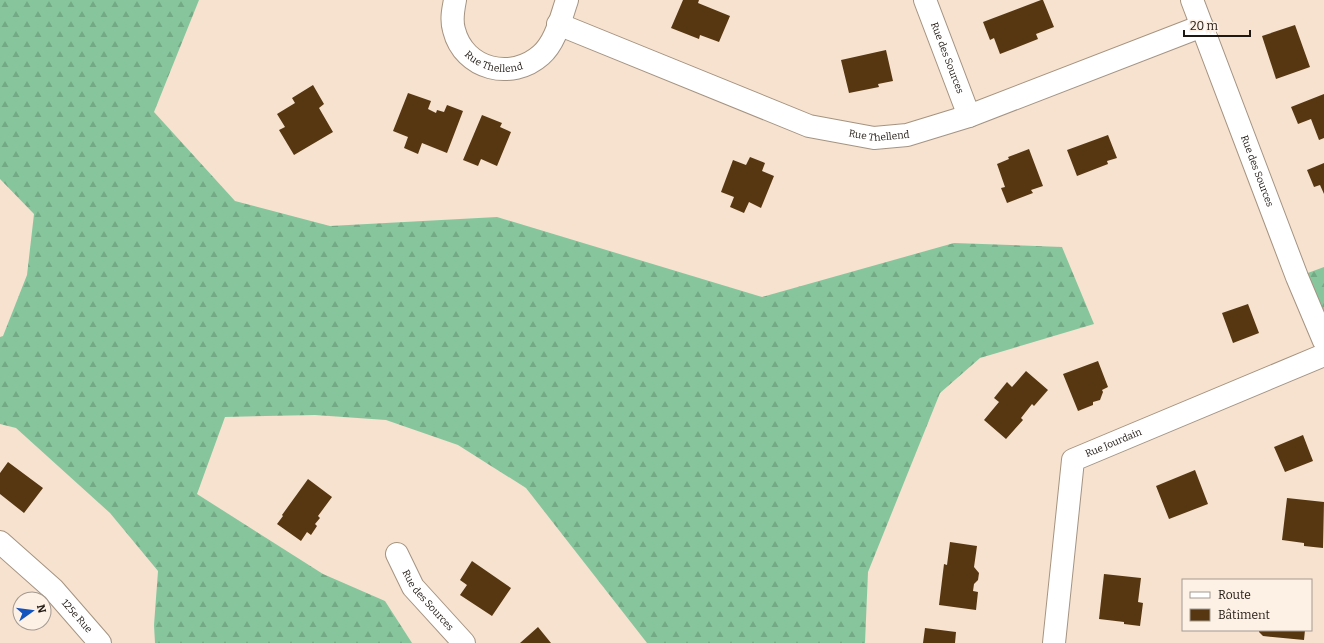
<svg xmlns="http://www.w3.org/2000/svg" width="1324" height="643" viewBox="0 0 1324 643" font-family="Bitter,serif">
<style>
.forest{fill:url(#forest-firs)}
.building{fill:#573711}
.lines{fill:none;stroke-linecap:round;stroke-linejoin:round}
.minor-casing{stroke:#a59381;stroke-width:24}
.tertiary-casing{stroke:#a59381;stroke-width:24}
.minor{stroke:#fff;stroke-width:22}
.tertiary{stroke:#fff;stroke-width:22}
.labels{text-anchor:middle;dominant-baseline:central;stroke-width:4;stroke-linejoin:round;paint-order:stroke}
.street-label{font-size:10px;fill:#1f1812;stroke:#fdf0e5}
</style>
<defs>
<pattern id="forest-firs" width="22" height="20" patternUnits="userSpaceOnUse"><rect width="22" height="20" fill="#87c69d"/><path d="M5 1l3.5 6h-7zM16 11l3.5 6h-7z" fill="#74a986"/></pattern>
</defs>
<rect width="100%" height="100%" fill="#f6e2cf"/>
<path class="forest" d="M0,0H199L154,112L235,201L330,226L497,217L762,297L954,243L1062,247L1094,324L980,358L940,393L868,572L865,643H647L526,488L458,445L386,420L315,415L225,417L197,494L323,574L385,601L412,643H155L154,625L158,571L110,513L16,428L0,424V337L3,336L27,275L34,214L0,179Z
M1324,267V341L1297,277Z"/>
<path class="building" d="M683,0H699L698,3L730,16L719,42L700,35L699,39L671,28Z
M1041,0H1043L1054,27L1036,34L1038,39L1000,54L994,38L990,40L983,22Z
M1295,25L1310,67L1276,79L1262,36Z
M886,50L893,81L878,84L879,87L849,93L841,60Z
M313,85L324,104L319,108L333,132L294,155L279,130L285,127L277,114L295,103L292,98Z
M408,93L431,101L428,109L436,113L437,110L444,112L447,105L463,111L447,153L422,143L418,154L404,148L408,137L393,131Z
M1324,94V138L1319,140L1311,119L1298,124L1291,107Z
M482,115L502,123L500,127L511,132L497,166L481,159L478,166L463,160Z
M1108,135L1117,158L1107,161L1108,164L1077,176L1067,150Z
M1029,149L1043,186L1031,190L1033,193L1007,203L1001,188L1005,187L997,164L1009,159L1008,157Z
M750,157L765,163L762,171L774,176L761,208L749,202L744,213L730,207L734,197L721,192L733,160L746,165Z
M1324,163V194L1320,185L1314,187L1307,170Z
M1248,304L1259,333L1233,343L1222,313Z
M1098,361L1108,387L1102,390L1103,392L1100,400L1093,402V405L1078,411L1063,374Z
M1026,371L1048,390L1034,406L1032,404L1021,418L1023,420L1006,439L984,420L999,402L994,398L1007,382L1012,387Z
M1303,435L1313,461L1285,472L1274,447Z
M8,462L43,488L24,513L0,494V473Z
M1195,470L1208,504L1169,519L1156,486Z
M308,479L332,497L318,516L320,518L315,524L317,526L311,535L307,532L301,541L277,524L283,516L282,515Z
M1287,498L1324,502L1323,548L1304,546V543L1282,540Z
M950,542L977,546L974,567L979,573L978,580L974,584L973,591L978,592L976,610L939,605L944,564L947,565Z
M472,561L511,588L492,616L460,595L467,585L460,580Z
M1104,574L1141,578L1138,602L1143,603L1140,626L1124,624V622L1099,619Z
M538,627L551,643H520Z
M925,628L956,632L955,643H923Z
M1259,630H1305L1304,640L1263,636L1259,632Z"/>
<g class="lines">
<defs>
<g id="minor">
<path id="s1" d="M455,0C453,10 451,20 454,30C464,70 512,81 541,55C556,42 561,17 567,0"/>
<path id="s2" d="M925,0L969,116"/>
<path id="s3" d="M1192,0L1297,277L1324,341"/>
<path id="s4" d="M558,24L809,126L874,138L907,135L969,116L1202,26"/>
<path id="s5" d="M397,554L413,587L464,643"/>
<path id="s6" d="M1054,643L1073,460L1324,355"/>
</g>
<g id="tertiary">
<path id="s7" d="M0,542L53,589L100,643"/>
</g>
</defs>
<use href="#minor" class="minor-casing"/>
<use href="#tertiary" class="tertiary-casing"/>
<use href="#minor" class="minor"/>
<use href="#tertiary" class="tertiary"/>
</g>
<g class="labels">
<g class="street-label">
<text stroke="none"><textPath href="#s1" startOffset="87">Rue Thellend</textPath></text>
<text stroke="none"><textPath href="#s2" startOffset="62">Rue des Sources</textPath></text>
<text stroke="none"><textPath href="#s4" startOffset="342">Rue Thellend</textPath></text>
<text stroke="none"><textPath href="#s3" startOffset="183">Rue des Sources</textPath></text>
<text stroke="none"><textPath href="#s6" startOffset="228">Rue Jourdain</textPath></text>
<text stroke="none"><textPath href="#s5" startOffset="56">Rue des Sources</textPath></text>
<text stroke="none"><textPath href="#s7" startOffset="107">125e Rue</textPath></text>
</g>
</g>
<rect x="1182" y="579" width="130" height="52" fill="#fdf0e5" stroke="#a49a91"/>
<rect x="1190" y="592" width="20" height="6" fill="#ffffff" stroke="#a49a91"/>
<text x="1218" y="599" font-size="12" fill="#1f1812">Route</text>
<rect x="1190" y="609" width="20" height="12" fill="#573711" stroke="#a49a91"/>
<text x="1218" y="619" font-size="12" fill="#1f1812">Bâtiment</text>
<g transform="translate(32 611) rotate(76)"><circle r="19" fill="#fdf0e5" stroke="#a49a91"/>
<path d="M0-3L7 15L0 10L-7 15Z" fill="#1353be"/>
<text y="-6" font-size="11" font-weight="bold" text-anchor="middle" fill="#1f1812">N</text>
</g>
<path d="M1184 30v6h66v-6" fill="none" stroke="#1f1812" stroke-width="2"/>
<text x="1190" y="30" font-size="12" fill="#1f1812" stroke="#fdf0e5" stroke-width="3" paint-order="stroke">20 m</text>
</svg>
